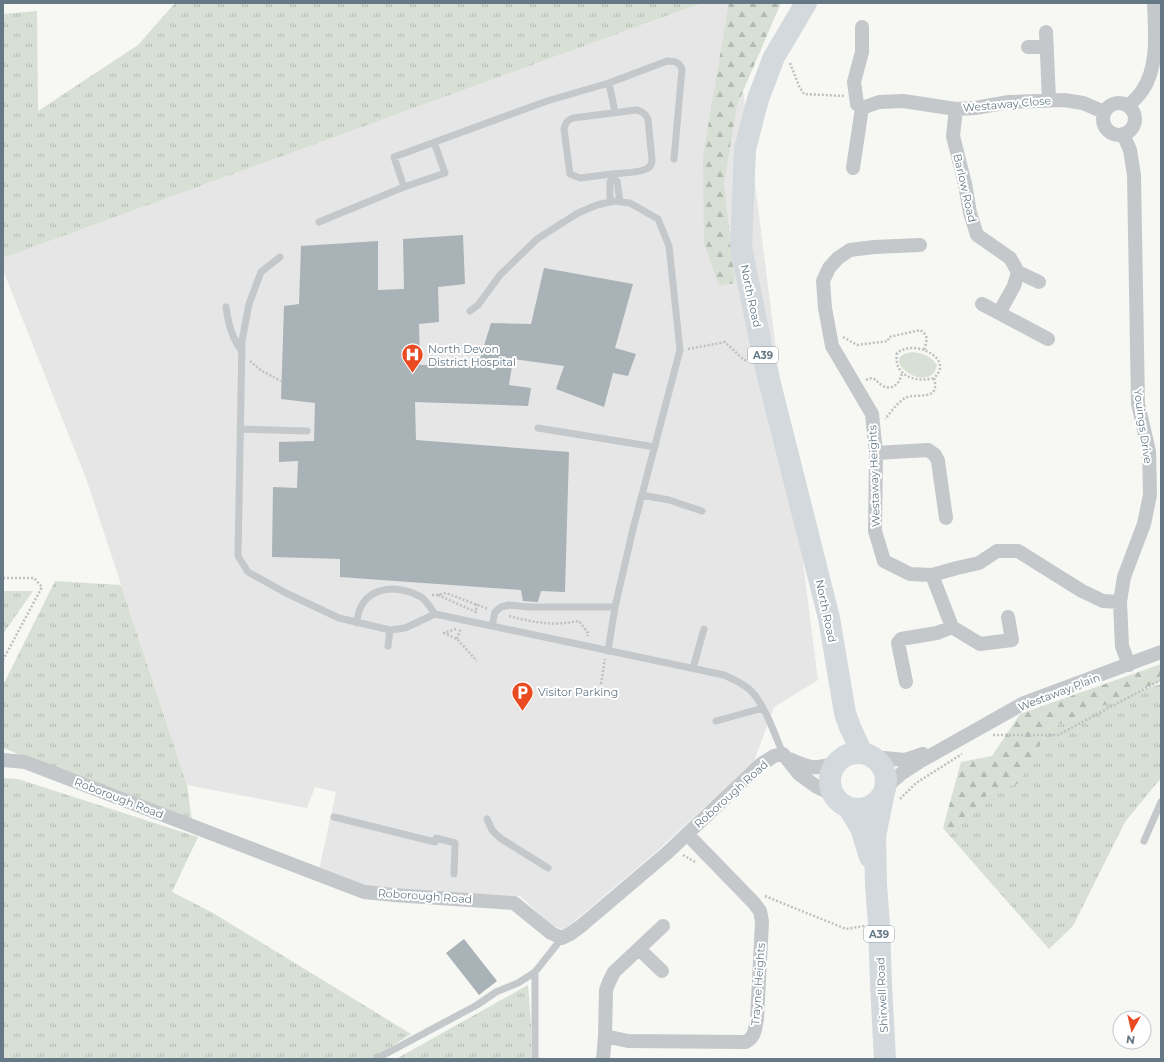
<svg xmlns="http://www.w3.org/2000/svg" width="1164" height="1062" viewBox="0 0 1164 1062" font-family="Montserrat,sans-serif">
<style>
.built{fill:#e5e6e5}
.grass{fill:url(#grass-tufts)}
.forest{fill:url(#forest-firs)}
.green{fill:#d8dfd5}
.building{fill:#a9b2b7}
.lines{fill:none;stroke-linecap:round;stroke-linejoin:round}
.path{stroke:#bec0c2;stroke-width:2.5;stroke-dasharray:2 2;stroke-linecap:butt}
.lane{stroke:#c4c8cb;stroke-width:7}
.street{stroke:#c4c8cb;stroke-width:14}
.primary{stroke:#d4d9dd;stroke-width:22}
.labels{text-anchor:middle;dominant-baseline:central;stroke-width:4;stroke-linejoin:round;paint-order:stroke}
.shield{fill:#fff;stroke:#93a0aa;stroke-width:1}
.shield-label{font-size:10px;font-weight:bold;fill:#657886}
.street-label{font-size:11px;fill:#657886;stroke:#fff}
.poi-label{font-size:11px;fill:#657886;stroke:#fff;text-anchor:start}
</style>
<defs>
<pattern id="grass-tufts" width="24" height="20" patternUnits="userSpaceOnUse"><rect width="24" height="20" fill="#d8dfd5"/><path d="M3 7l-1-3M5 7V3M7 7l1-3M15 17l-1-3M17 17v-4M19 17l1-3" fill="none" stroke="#b3bab2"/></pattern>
<pattern id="forest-firs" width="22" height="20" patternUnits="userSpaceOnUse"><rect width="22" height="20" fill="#d8dfd5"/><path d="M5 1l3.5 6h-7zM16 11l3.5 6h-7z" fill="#b3bab2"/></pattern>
</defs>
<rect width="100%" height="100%" fill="#f7f7f4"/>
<path class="built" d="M702,3H732L818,680L774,707L754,761L657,851L564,930L551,925L520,896L368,888L319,870L336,792L315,787L307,808L187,785L87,481L3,270V258Z"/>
<path class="grass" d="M175,3H702L3,258V14L37,11L38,111L138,45Z
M55,581L121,585L187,785L192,821L3,748V685Z
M3,591H33L3,634Z
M1161,684V778L1125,822L1073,926L1049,949L949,835L988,794L1019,782L1048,729L1135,692Z
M3,778L18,779L198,837L172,892L213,913L411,1034L372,1059H3Z
M528,985L531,1025V1059H396Z"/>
<path class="forest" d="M729,3H781L737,105L724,183L735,283L719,286L704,243L703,156Z
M1161,664V681L1048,729L1019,783L988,794L949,835L943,828L961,762L992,756L1020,714Z"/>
<path class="green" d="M912,352C923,353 931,356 937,365C931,398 874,357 912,352Z"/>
<path class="building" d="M463,235L465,284L438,287L439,322L419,324L420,365H478L491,323L531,324L544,268L633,284L615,348L636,354L628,376L613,373L604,407L556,389L564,366L513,359L509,385L531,388L528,406L415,402L416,440L569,452L565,592L541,591L538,602L523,601L521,590L340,577V559L272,557L273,487L297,488L298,461L279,462V442L314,441L315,403L281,399L284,306L299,304L301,246L378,241V290L404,289L403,239Z
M464,939L497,981L479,995L446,953Z"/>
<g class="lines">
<path class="path" d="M790,63L799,86L804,94L845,96
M843,337L857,345L888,341L889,337L920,330C929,335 927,341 924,350C937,355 947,366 934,378C941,403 915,392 905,398C897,403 891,412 885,419
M688,349L725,342L744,360L747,361
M924,350C915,347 905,347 897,353C893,376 916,383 934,378
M250,361L262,371L281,381
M866,380C875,375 876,382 883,386C894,391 900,382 902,373
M3,578H34L42,587L3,660
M432,595H438L446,593L488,609
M438,595L476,612V604
M509,616C536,623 552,626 579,621L588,633V636
M456,629L444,633L457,639L477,661
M457,639L461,628
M601,684L605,659
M993,735H1058L1161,680
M900,799L916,783L962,754
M683,855L695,862
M765,896L846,929L864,926"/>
<path class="lane" d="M609,83L615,112
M434,142L445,173L404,187L394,157L547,101L609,83L667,61C675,61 679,62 682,69L674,159
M612,174C621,173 641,173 648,168C651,166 652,163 652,160L648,119C645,113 642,111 636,110L573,118C567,120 565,123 564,129L570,174L580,178L612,174L613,178
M610,202V182L613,178L617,181L620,202
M319,222L404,187
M280,257L261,272L249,304L242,341L238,556L248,572L286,593L339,618L390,630L405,628L435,614L724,675C733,679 742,683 749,689C764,702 775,735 783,754
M226,307C228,323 232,339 242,351
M470,311L478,305L500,275L537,239L578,213L597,205L614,201L630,203L658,219L669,246L680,350L633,529L615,607L608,651
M538,428L655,447
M240,429L307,431
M642,495L669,500L702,511
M357,623C359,587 395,582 421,597C426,600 431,609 435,614
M492,626L495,612L501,607L509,605L529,607H615
M388,646L390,630
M693,668L704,629
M716,721L763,708
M334,817L435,842
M487,819L492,830L500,838L548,868
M436,838L455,843L454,874
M1144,841L1161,802
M376,1059L477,1005L496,992L518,983L535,972L562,938
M535,1059V972"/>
<path class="street" d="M1046,32L1049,100
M1028,47H1047
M1103 119a16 16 0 1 1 32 0a16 16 0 1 1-32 0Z
M1129,105C1133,101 1139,96 1142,91C1159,67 1155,31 1154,3
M862,108L879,102L903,101L956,109L975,108L1009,102L1064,100L1083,103L1104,112
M956,109L953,136L965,184L970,213L977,235L1010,258L1018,272L1039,282
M1123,134L1130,150L1134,175L1138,404L1149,451L1150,495L1144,524L1124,577L1120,602L1122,646L1129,665
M853,168L862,108L857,104L854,82L862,52V27
M920,245L874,247L850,250L838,258L829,268L823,281L825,308L832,346L872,414L876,453L875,531L884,561L910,574L932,575L957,568L979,563L997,551H1018L1082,591L1103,601L1120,602
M982,304L1048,339
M999,313L1014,286L1018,272
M876,453L928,450L935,455L938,461L946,518
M932,575L952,627L980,644L1012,640L1008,617
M906,682L898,643L901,639L937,633L952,627
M873,757L905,760L923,754
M789,759C809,768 815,770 836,763
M3,760L25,762L364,892L394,895L514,903L551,933L562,938L570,934L581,926L667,853L760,765L774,756L783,754L799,774L817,787L834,795
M885,788L902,773L919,762L1024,703L1161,652
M663,926L614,972L609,982L606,990L605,1036L628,1041L745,1042C755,1038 755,1029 757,1019L762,922L760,911L754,903L687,834
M639,949L662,971
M603,1059L605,1036"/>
<path class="primary" d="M806,3L774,57L758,99L745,149L741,247L765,364L829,618L845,713L850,727L862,753
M830 781a28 28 0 1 1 56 0a28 28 0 1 1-56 0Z
M884,792L875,836L876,884L879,924L881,985L885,1059
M848,807L861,828L870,857"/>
</g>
<defs>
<symbol id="hospital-pin" viewBox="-11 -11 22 30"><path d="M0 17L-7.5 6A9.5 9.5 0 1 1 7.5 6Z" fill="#ea4a21" stroke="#fff"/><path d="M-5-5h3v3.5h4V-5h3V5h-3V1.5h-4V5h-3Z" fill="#fff"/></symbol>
<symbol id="parking-pin" viewBox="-11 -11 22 30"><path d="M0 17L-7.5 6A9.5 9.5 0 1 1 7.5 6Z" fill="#ea4a21" stroke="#fff"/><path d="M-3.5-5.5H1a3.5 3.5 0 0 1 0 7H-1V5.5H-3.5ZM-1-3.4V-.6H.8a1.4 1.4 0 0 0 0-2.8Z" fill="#fff"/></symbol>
</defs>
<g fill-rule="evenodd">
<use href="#hospital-pin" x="400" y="342" width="25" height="34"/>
<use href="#parking-pin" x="510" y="680" width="25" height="34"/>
</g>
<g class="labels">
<g class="shield">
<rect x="748" y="347" width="30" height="16" rx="3"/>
<rect x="864" y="926" width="30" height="16" rx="3"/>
</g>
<g class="shield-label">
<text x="763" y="355">A39</text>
<text x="879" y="934">A39</text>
</g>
<g class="street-label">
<text transform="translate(1007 104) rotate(-5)">Westaway Close</text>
<text transform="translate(965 188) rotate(77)">Barlow Road</text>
<text transform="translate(751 296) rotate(78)">North Road</text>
<text transform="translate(1143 426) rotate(82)">Youings Drive</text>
<text transform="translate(874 476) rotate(-92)">Westaway Heights</text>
<text transform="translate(826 611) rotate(78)">North Road</text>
<text transform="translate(1059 692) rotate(-21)">Westaway Plain</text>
<text transform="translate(731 794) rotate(-42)">Roborough Road</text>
<text transform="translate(119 798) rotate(21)">Roborough Road</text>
<text transform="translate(425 896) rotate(4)">Roborough Road</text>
<text transform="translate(758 984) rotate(-86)">Trayne Heights</text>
<text transform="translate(882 995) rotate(-93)">Shirwell Road</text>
</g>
<g class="poi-label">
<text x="428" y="349">North Devon<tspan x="428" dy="13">District Hospital</tspan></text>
<text x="538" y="692">Visitor Parking</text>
</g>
</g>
<rect width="1164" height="1062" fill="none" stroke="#657886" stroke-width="8"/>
<g transform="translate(1132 1030) rotate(188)"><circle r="19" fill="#ffffff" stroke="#c1c9cf"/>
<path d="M0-3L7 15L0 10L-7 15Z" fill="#ea4a21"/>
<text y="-6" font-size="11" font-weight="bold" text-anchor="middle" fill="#657886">N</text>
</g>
</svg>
